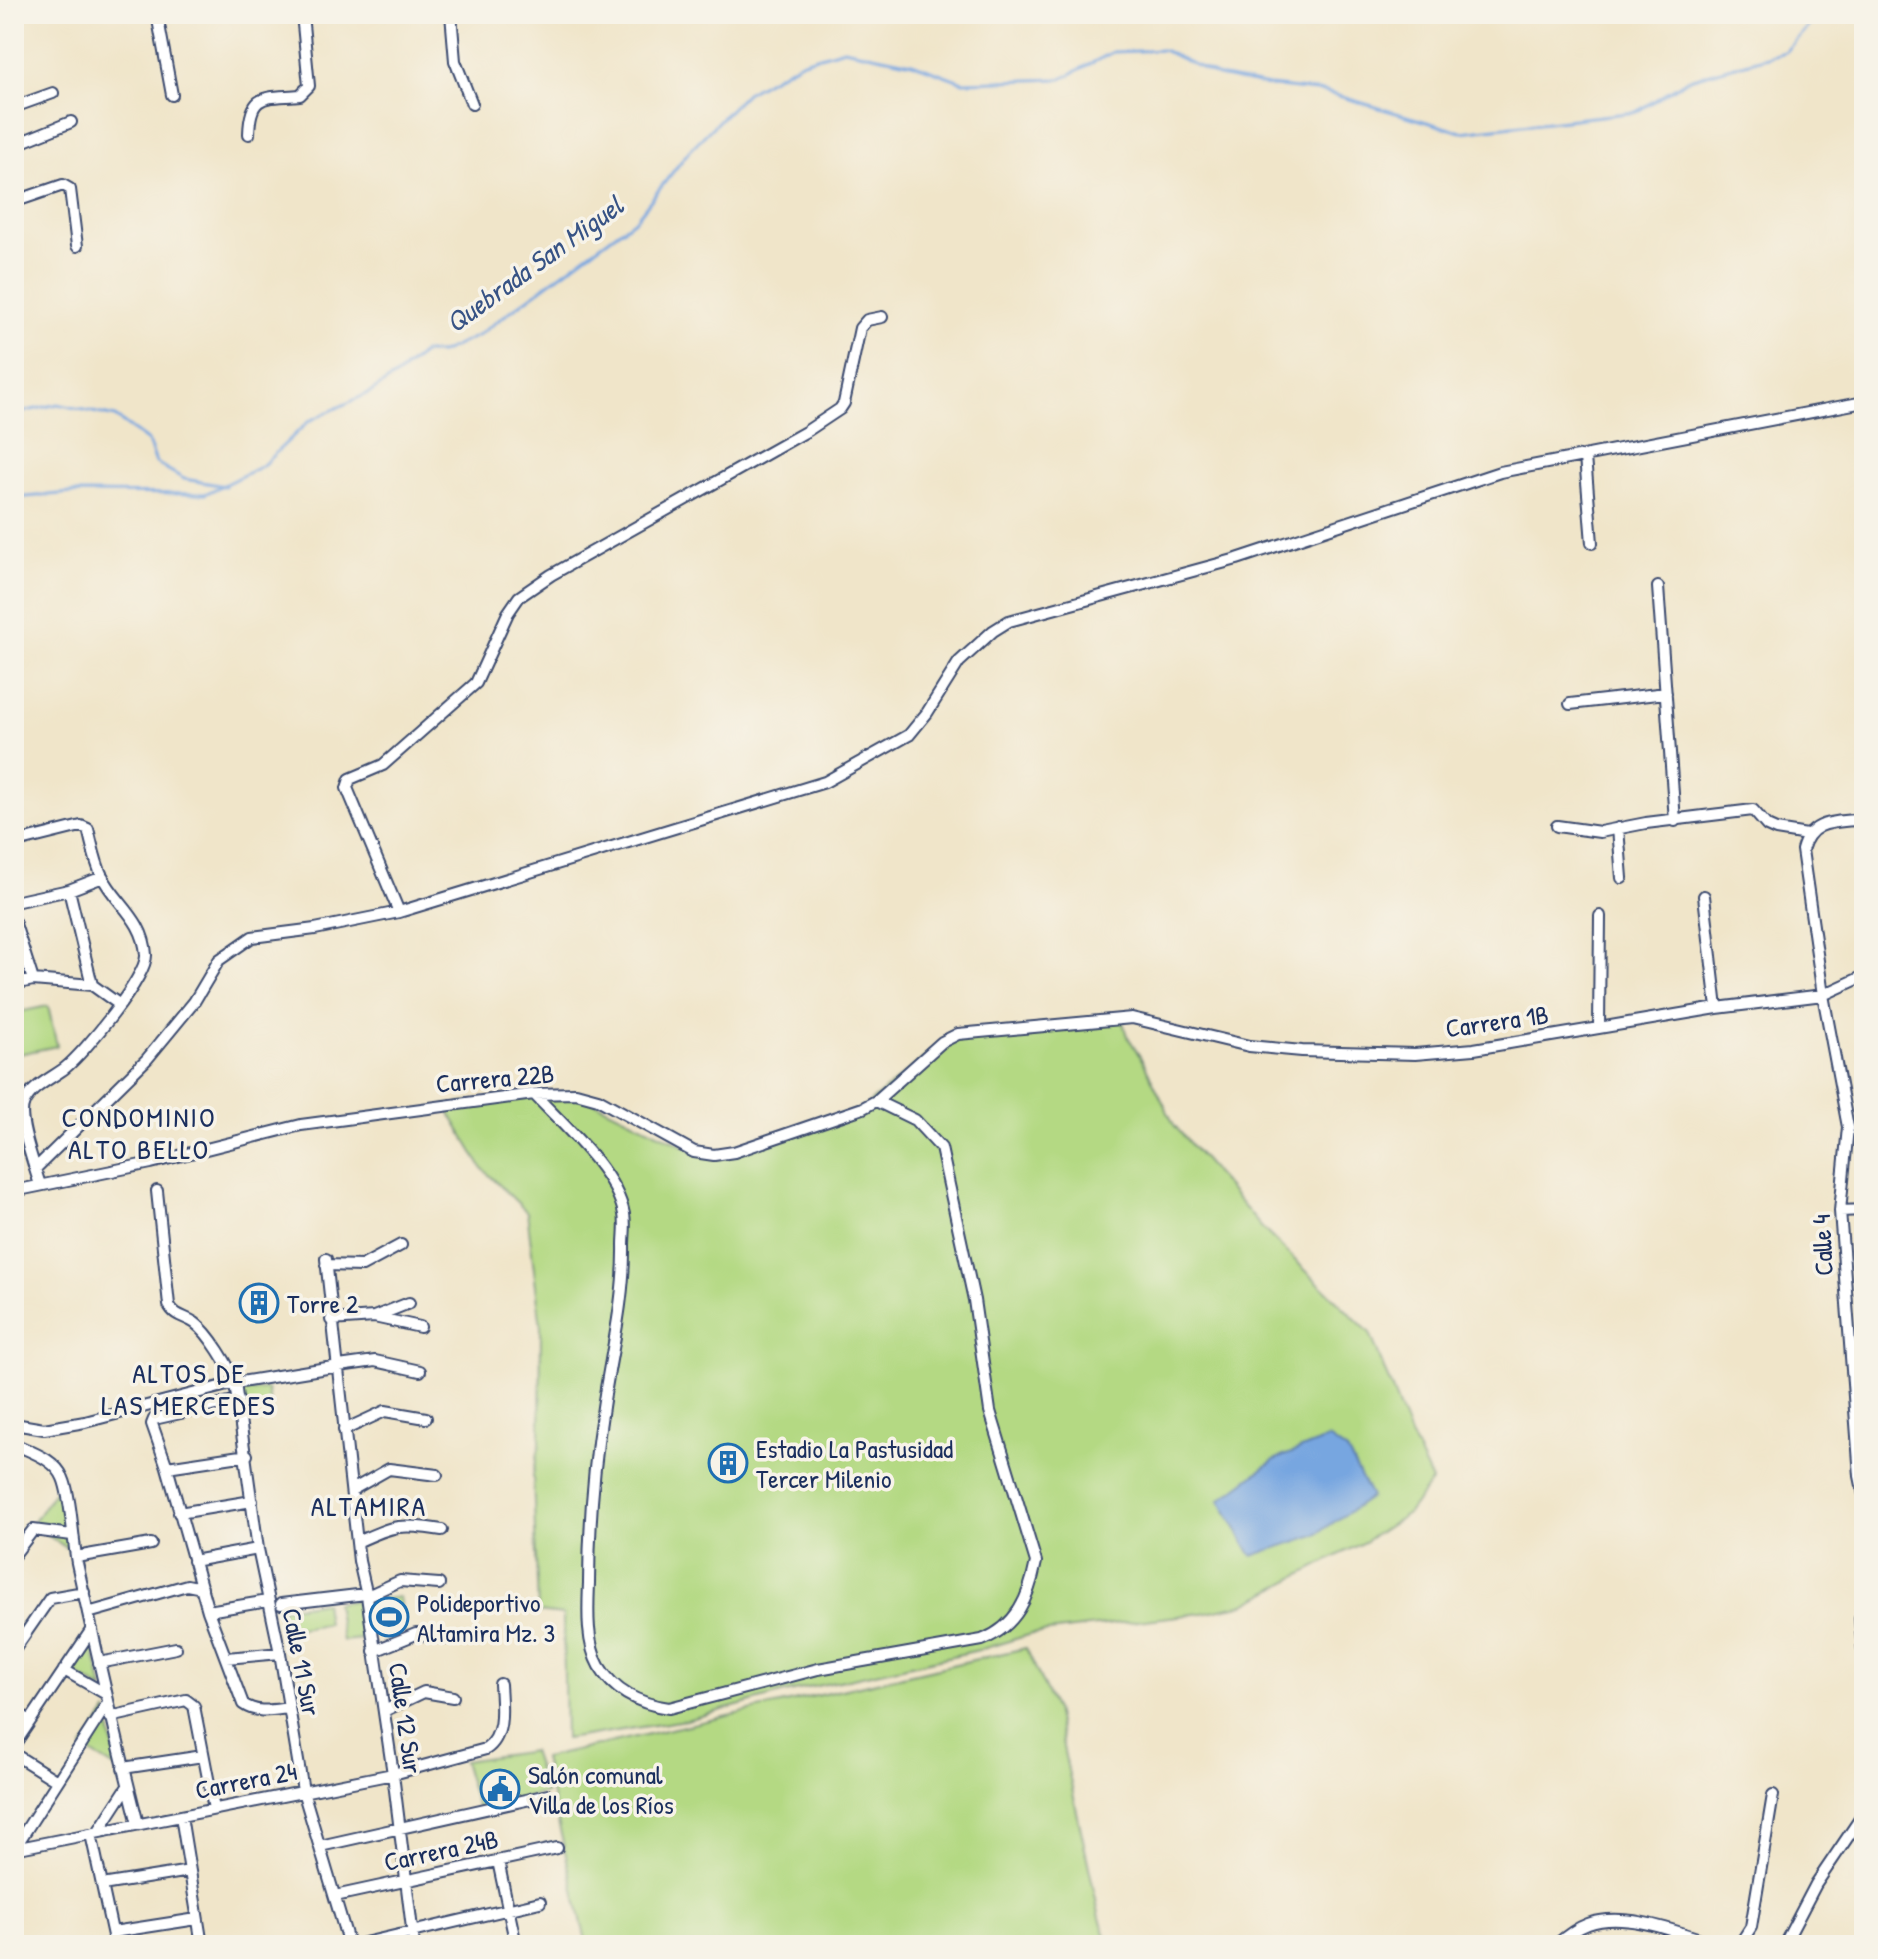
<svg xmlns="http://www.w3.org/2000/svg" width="1878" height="1959" viewBox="0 0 1878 1959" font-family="'Patrick Hand',sans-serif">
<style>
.green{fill:#b4d983;stroke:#688470;stroke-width:2}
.water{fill:#77a6e0;stroke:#496a9f;stroke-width:2}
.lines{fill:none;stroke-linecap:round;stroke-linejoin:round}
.stream{stroke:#77a6e0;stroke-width:3}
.minor-casing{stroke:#3b4a6e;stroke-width:14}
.minor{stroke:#fff;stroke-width:10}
.labels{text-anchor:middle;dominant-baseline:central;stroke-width:7;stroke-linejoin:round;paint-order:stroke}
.street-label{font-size:26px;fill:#1b2f5e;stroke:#f7f3e8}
.poi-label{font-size:26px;fill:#1b2f5e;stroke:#f7f3e8;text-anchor:start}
.water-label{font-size:28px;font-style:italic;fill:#375385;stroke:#f7f3e8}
.neighbourhood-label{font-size:28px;letter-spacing:2px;fill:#1b2f5e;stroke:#f7f3e8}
</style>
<rect width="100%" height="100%" fill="#f7f3e8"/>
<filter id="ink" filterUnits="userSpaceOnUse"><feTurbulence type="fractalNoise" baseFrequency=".0125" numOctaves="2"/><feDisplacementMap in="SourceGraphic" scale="16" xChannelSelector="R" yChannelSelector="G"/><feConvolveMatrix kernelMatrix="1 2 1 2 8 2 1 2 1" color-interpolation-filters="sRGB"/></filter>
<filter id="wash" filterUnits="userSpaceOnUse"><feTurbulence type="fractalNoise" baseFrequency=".006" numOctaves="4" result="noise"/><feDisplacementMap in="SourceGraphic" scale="32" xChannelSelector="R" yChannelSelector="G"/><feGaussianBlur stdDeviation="1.8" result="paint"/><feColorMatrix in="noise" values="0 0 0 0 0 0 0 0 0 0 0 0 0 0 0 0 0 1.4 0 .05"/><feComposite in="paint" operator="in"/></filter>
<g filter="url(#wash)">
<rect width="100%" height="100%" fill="#f0e5c9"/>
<path class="green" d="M48,1006L57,1046L14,1055V1013Z
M1122,1019L1126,1033L1145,1065L1174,1125L1262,1228L1370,1333L1410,1435L1432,1481L1408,1513L1366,1541L1245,1604L1202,1613L1032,1634L979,1650L785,1693L686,1720L565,1739L563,1615L538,1612L533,1475L540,1444L541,1327L527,1212L482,1168L445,1105L576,1093L694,1151L714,1155L863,1108L950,1037Z
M267,1389L271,1408L243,1412L239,1393Z
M60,1482L73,1552L32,1525Z
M399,1597L404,1633L380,1636L375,1600Z
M357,1600L362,1639L342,1641L336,1603Z
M324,1602L327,1624L284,1630L281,1608Z
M91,1638L103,1690L69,1670Z
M1026,1648L1055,1710L1100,1918L1109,1945H587L543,1758Z
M107,1712L118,1770L83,1748Z
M532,1751L546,1793L477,1808L463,1761Z"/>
<path class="water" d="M1329,1438L1347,1451L1371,1497L1315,1535L1252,1556L1220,1500L1274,1460Z"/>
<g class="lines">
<path class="stream" d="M14,414L58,404L115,417L148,441L156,463L184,479L225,486
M14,498L72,493L205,494L262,466L309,421L371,392L398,374L423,353H441L477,336L636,219L690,150L746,93L803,61L844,49L912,63L963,82L1061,79L1113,52L1163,50L1218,76L1269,86L1325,92L1461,132L1636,112L1689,79L1785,52L1819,14"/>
</g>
</g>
<g filter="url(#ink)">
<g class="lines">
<defs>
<path id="minor" d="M157,14L172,95
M451,14L455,61L472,104
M14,107L53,93
M249,134C250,92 265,98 300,95L309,86L302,14
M14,145L71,122
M14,199L19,200L63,185L70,189L77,246
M1585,457L1592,543
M1658,587L1675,821
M1570,704L1666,693
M1864,819C1836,823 1811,818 1802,850L1823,995L1848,1127L1840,1211L1860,1476L1864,1495
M1557,826L1600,832L1646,823L1753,810L1767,826L1776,830L1807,835
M1618,828L1622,878
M21,841L81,826L88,829C92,844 95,862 102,876C115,903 144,919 146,955C147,977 84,1053 65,1068C52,1078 31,1087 24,1103C17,1117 31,1154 35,1169
M69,890L92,985
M1704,896L1717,1008
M14,902L69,890L103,877
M399,912L347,788L350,779L383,765L476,683L508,613L519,597L551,575L807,431L840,409L844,403L860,328L867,320L882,317
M14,921L33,980
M14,984L33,980L92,985L120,1005
M1599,1028L1600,916
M534,1094C563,1125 616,1171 624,1214C626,1224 624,1235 624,1245C625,1299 611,1353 603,1407C594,1464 589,1525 589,1583C588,1609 586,1643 599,1666C615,1693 640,1704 669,1708L818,1669L982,1640C1017,1626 1029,1597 1036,1562L990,1411L974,1300L941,1148L915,1120L876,1101
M40,1185L35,1169L147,1059L194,1002L219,960L252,937L315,929L399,912L825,782L909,735L927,713L959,662L993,631L1009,621L1237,559L1500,472L1864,402
M14,1191L151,1163L301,1125L534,1094L576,1093L598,1099L694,1152L714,1155L734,1152L863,1108L876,1101L942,1042L958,1034L1132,1018L1249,1046L1302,1051L1415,1054L1474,1049L1717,1008L1823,995L1864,976
M157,1191L169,1305C175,1317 185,1316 195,1323C209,1333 230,1367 235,1383L258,1549L280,1653L303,1791L349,1945
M1840,1211L1864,1210
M326,1259L359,1561L367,1596L393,1774L414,1945
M326,1265L362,1266L401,1245
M374,1317L409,1303
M331,1320L374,1317L420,1327
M238,1400L154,1419L152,1424L167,1467L208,1611L243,1704C257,1714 272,1710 289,1708
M14,1424L44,1429L85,1422L235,1383L339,1366L375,1361L420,1371
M344,1430L385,1411L426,1418
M14,1444C31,1452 55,1459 63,1478C71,1496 73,1541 77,1563C96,1650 116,1737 138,1824
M167,1467L247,1455
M352,1490L389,1469L437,1475
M179,1513L252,1501
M357,1542C397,1524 399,1524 442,1530
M14,1555L33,1530L72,1535
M76,1557L151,1544
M193,1561L258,1549
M367,1596L400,1581L439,1584
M1864,1602L1860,1619L1864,1662
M281,1604L366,1594
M208,1611L268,1601
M88,1613L187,1585L202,1588
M14,1650L50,1598L84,1592
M374,1651L416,1634L452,1639
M227,1658L280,1653
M99,1663L176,1648
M64,1670L106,1694
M14,1710L30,1721
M384,1711L424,1692L453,1697
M110,1717L186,1700L194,1706L214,1809
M14,1745L92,1629
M14,1754L57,1781
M123,1768L203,1756
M181,1816L202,1945
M98,1832L128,1786
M91,1834L115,1945
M320,1846L548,1795
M14,1849L393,1774L486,1749C506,1736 501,1705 500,1684
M14,1849L107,1704
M498,1861L516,1945
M102,1885L190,1871
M335,1896L557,1848
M113,1932L197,1919
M356,1945L540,1902
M1556,1945C1565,1937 1577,1928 1588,1924C1626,1910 1682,1934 1719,1945
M1730,1945L1742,1941L1751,1927L1773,1795
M1784,1945L1816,1884L1864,1813"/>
</defs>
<use href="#minor" class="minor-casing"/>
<use href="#minor" class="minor"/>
</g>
</g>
<defs>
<symbol id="building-ring" viewBox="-11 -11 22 22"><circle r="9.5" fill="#f7f3e8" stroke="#1f6fb2" stroke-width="1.5"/><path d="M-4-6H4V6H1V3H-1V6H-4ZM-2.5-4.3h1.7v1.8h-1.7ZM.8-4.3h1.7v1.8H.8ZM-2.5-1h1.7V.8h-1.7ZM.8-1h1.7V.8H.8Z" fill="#1f6fb2"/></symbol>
<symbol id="stadium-ring" viewBox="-11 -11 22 22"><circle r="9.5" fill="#f7f3e8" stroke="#1f6fb2" stroke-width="1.5"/><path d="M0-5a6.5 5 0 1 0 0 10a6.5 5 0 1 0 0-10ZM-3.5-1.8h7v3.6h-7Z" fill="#1f6fb2"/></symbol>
<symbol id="civic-ring" viewBox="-11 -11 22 22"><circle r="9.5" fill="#f7f3e8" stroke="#1f6fb2" stroke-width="1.5"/><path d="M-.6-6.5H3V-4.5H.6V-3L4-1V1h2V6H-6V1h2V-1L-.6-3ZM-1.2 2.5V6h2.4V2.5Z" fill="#1f6fb2"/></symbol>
</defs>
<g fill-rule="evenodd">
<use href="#building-ring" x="237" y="1281" width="44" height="44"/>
<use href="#building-ring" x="706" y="1441" width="44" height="44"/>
<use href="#stadium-ring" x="367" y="1595" width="44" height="44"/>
<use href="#civic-ring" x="478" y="1767" width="44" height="44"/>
</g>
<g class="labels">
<g class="street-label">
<text transform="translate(1497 1021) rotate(-8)">Carrera 1B</text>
<text transform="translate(495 1078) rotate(-5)">Carrera 22B</text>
<text transform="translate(1822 1245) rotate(-93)">Calle 4</text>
<text transform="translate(302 1662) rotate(79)">Calle 11 Sur</text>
<text transform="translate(406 1718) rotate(82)">Calle 12 Sur</text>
<text transform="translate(246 1780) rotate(-11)">Carrera 24</text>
<text transform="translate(441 1850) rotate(-12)">Carrera 24B</text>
</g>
<g class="poi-label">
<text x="287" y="1303">Torre 2</text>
<text x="756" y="1448">Estadio La Pastusidad<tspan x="756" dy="30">Tercer Milenio</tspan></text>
<text x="417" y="1602">Polideportivo<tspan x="417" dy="30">Altamira Mz. 3</tspan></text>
<text x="528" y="1774">Salón comunal<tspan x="528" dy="30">Villa de los Ríos</tspan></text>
</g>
<g class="water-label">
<text transform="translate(534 264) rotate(-36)">Quebrada San Miguel</text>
</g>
<g class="neighbourhood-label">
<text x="139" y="1117">CONDOMINIO<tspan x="139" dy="32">ALTO BELLO</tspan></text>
<text x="189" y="1373">ALTOS DE<tspan x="189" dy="32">LAS MERCEDES</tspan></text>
<text x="369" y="1506">ALTAMIRA</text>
</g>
</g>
<rect width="1878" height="1959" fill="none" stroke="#f7f3e8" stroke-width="48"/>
</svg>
